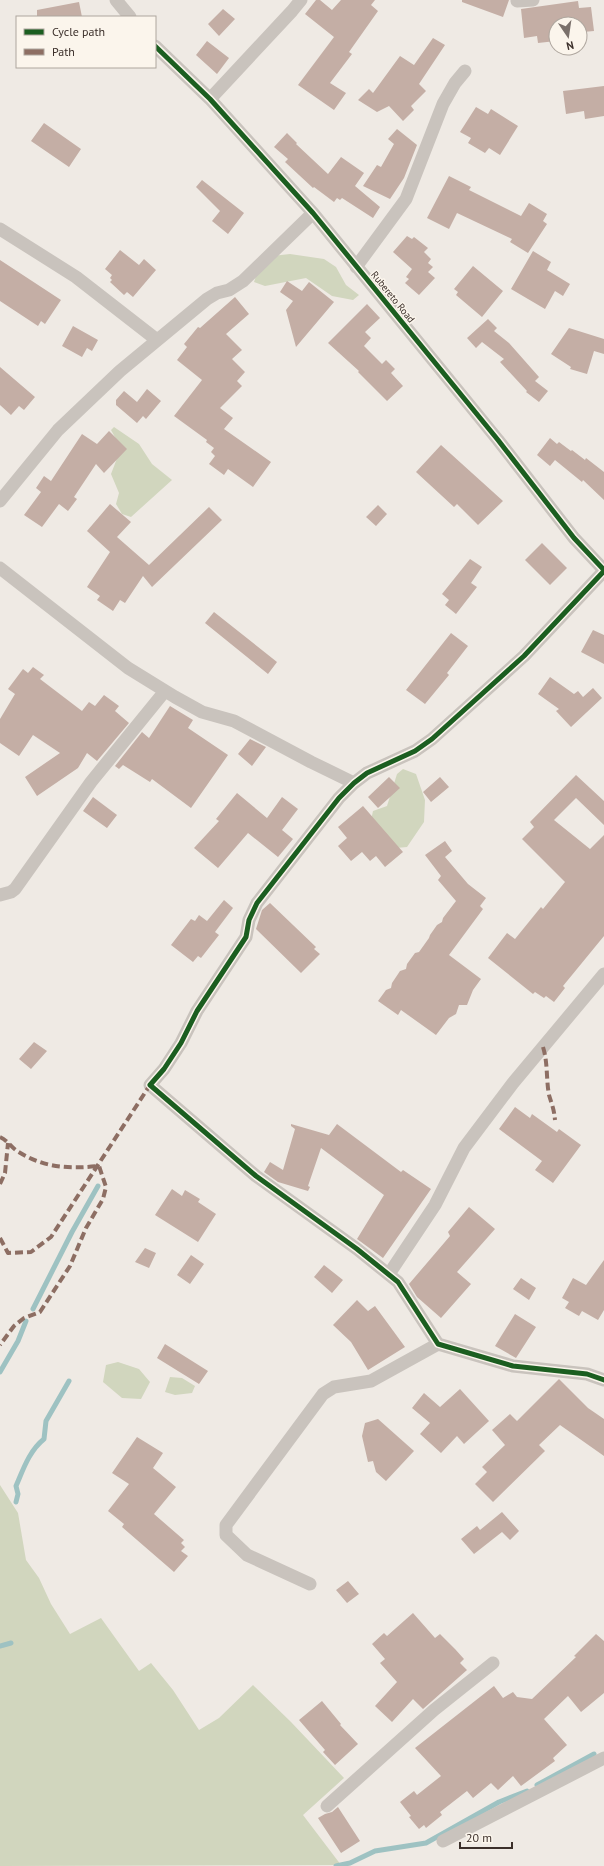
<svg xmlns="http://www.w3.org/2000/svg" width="604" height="1866" viewBox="0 0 604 1866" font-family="'PT Sans',sans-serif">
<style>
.green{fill:#d1d6be}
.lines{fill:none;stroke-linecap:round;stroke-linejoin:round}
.stream{stroke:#9ec2c2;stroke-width:5}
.building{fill:#c4aea5}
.minor{stroke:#c9c3bd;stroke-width:13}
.quiet{stroke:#8d6e63;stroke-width:4;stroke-dasharray:8 4;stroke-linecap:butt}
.cycleway-casing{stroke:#fbf5ec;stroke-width:8}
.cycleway{stroke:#1b5e20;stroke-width:5}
.labels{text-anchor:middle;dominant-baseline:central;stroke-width:3;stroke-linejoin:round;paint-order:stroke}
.street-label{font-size:10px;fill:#3b2f2a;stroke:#fbf5ec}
</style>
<rect width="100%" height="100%" fill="#efeae4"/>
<path class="green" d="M290,254L324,259L336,267L346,285L359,295L353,300L332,296L306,278L265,286L254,282L256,276L272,256Z
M114,427L139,444L152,464L172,480L131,517L122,514L116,504L119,493L111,474L121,448L111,430Z
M403,769L416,774L425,800L424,822L407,847L396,848L370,825L373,811L387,806L397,774Z
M118,1362L139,1369L150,1382L141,1399L122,1398L103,1382L106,1365Z
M170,1377L182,1378L195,1386L192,1393L175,1395L165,1392Z
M0,1485L18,1513L26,1560L39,1578L51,1604L70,1634L101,1618L139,1671L151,1663L173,1690L199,1730L219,1718L253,1685L291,1722L344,1778L303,1815L341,1865L0,1866Z"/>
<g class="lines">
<path class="stream" d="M33,1309L72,1232L98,1186
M0,1372L18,1341L26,1321
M16,1502L18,1494L16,1486C23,1470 29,1451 44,1439L46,1421L69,1381
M0,1646L11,1643
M537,1785L594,1754
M336,1866L350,1863L375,1851L426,1843L499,1802L527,1791"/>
</g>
<path class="building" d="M316,0H320L332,10L341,0H375L371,5L378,11L349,52L352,54L330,83L346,93L334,110L298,85L334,37L305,14Z
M462,0H509L503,17L462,2Z
M578,1L579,8L591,7L594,31L583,32L584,37L580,38V24H556V41L538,43L537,36L524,38L521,9Z
M79,2L82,17H37V10Z
M223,9L235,19L219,36L208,24Z
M433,38L445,45L419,84L426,91L411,106L414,110L403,121L389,106L377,112L358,100L369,89L373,93L400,56L414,65Z
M207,41L229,58L217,74L196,55Z
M604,86V116L585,119L584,111L566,114L563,91Z
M476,107L488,114L491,109L518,126L500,155L489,148L485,153L468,143L471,138L460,132Z
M44,123L81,149L69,167L31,141Z
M397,129L417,145L404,178L390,199L363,186L377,165L381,167L394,144L388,139Z
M287,133L297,143L296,144L328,174L341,157L364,173L355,186L380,207L373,218L342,198L340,200L337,198L334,202L314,187L313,188L285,162L288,159L274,147Z
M449,176L471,187L469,190L521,216L529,203L547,214L543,221L547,224L528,253L510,242L512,239L457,213L449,229L427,218Z
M202,180L244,213L228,234L212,221L220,211L196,187Z
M407,236L412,239L414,237L428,248L424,252L431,259L428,263L433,267L428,272L435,278L419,295L405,283L409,279L406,277L412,269L393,252Z
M120,250L139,265L144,259L156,270L133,297L127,292L124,295L110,282L112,280L110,278L112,275L105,269Z
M533,251L551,262L547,270L570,284L563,296L555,291L545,309L511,289Z
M0,260L61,300L45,324L41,321L38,326L0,301Z
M473,266L503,291L482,317L456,295L458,292L454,289Z
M287,281L302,291L309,282L334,302L296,347L286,310L293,301L280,292Z
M235,297L249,314L226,334L242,350L232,359L245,372L237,381L242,386L220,408L233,418L224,429L271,462L253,487L228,469L224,475L209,464L215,456L211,452L214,448L206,442L207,440L174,416L202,380L177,360L187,347L184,344L198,327L200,328Z
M367,304L380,318L365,332L371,338L364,346L382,364L386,360L395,369L391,373L403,386L387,401L358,372L359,371L328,343Z
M488,319L497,328L494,331L509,343L539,377L535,381L548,391L539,402L526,392L527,391L500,362L504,359L482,342L476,348L467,338Z
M73,326L98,340L92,351L87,348L82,357L62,346Z
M569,328L604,339V354L594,351L587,374L570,369L571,367L551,354Z
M0,367L35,397L24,410L19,406L11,415L0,405Z
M147,389L161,401L146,419L143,416L137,423L116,405V400L124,391L137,402Z
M109,431L127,449L104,473L96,464L74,497L77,499L68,511L59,504L42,527L24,515L41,492L36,488L44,476L51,481L82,434L97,444Z
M550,438L557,444L559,442L571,451L572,450L585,460L586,458L604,472V500L583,480L582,482L555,460L550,466L537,455Z
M441,445L503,501L478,525L457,504L454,507L416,472Z
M110,504L131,522L117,537L149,565L209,507L222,520L152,587L143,576L125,603L120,600L113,611L97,600L100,596L87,587L110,552L87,531Z
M378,505L387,514L376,526L366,517Z
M542,543L567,568L550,585L525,560Z
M470,559L482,567L471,583L477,587L456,614L445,605L449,600L442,594Z
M214,612L277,662L268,674L205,623Z
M593,630L604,635V664L581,652Z
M451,633L468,646L447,673L449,675L425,704L406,690Z
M33,667L44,675L40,679L82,711L89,702L95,706L104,695L119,706L115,711L129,723L97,761L87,753L78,768L37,796L25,777L60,753L33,735L19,756L0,743V719L15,694L8,689L23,669L28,673Z
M550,677L574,694L578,691L583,697L593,688L602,698L571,727L556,711L559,709L538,694Z
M170,706L193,720L188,728L228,755L191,808L152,779L150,782L123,765L119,769L115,766L142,732L149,738Z
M250,739L266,747L252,766L238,754Z
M576,775L604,801V825L576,798L554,820L590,849L604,835V936L563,986L565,988L554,1002L546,996L544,998L535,992L533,994L488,958L507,933L515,939L541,907L543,909L565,882L522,839L534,827L530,822Z
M389,777L400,788L378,808L368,797Z
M440,777L449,787L431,802L423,792Z
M237,793L267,818L282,797L298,809L282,830L293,839L278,857L248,833L218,868L194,848L219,821L216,819Z
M93,797L117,815L107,828L83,811Z
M363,806L403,852L385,867L376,856L370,861L362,852L351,861L338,846L347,838L338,827Z
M445,841L452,851L445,857L468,884L486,898L480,906L483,909L449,955L481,979L473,990L467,1005H459L456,1014L449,1018L436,1035L401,1010L398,1015L378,1001L386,990L391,988L392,983L400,971L406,969L407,964L415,953L419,952L429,938L430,935L437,925L442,922L443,918L456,901L438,880L441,876L425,855Z
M224,900L233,908L215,932L219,935L201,958L198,956L193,962L171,945L191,919L195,921L199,915L207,921Z
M270,903L316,947L314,949L320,954L301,973L256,929L262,910Z
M34,1042L47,1051L31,1069L19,1059Z
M515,1107L530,1118L532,1114L557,1132L559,1129L581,1145L553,1183L535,1170L542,1161L499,1129Z
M291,1124L329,1135L337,1124L401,1172L403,1170L431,1189L383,1258L357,1239L384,1195L321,1148L308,1186L310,1187L308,1191L278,1182L264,1172L270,1162L283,1170L295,1129L291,1126Z
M172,1189L182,1196L185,1190L200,1199L198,1202L216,1214L198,1242L155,1215Z
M469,1207L495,1229L457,1272L471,1284L441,1318L417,1297L409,1284L450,1236L448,1232Z
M145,1248L156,1253L149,1268L135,1262Z
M191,1255L204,1264L190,1284L177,1275Z
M604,1260V1310L598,1320L582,1311L579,1316L565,1308L569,1302L562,1298L573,1278L586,1285Z
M324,1265L343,1280L332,1293L314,1277Z
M521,1278L536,1288L529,1300L513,1289Z
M357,1300L368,1311L375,1306L405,1347L368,1370L351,1342L333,1325Z
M515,1314L536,1327L516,1358L495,1346Z
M165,1344L208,1371L199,1384L157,1358Z
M559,1379L588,1408L604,1419V1456L560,1425L539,1445L545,1451L493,1502L475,1484L487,1472L482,1467L505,1445L492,1430L510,1414L517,1421Z
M460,1389L489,1421L464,1444L457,1436L441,1453L420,1434L430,1423L412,1408L424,1393L440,1407Z
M378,1419L414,1451L386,1481L376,1472L373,1461L368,1462L362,1436L365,1423Z
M137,1437L163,1453L153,1468L176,1487L154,1514L184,1540L181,1543L185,1547L181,1551L188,1556L174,1572L122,1527L124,1524L108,1511L129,1484L112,1473Z
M502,1512L519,1531L510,1540L502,1532L474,1554L461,1539L477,1526L480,1530Z
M348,1581L359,1594L347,1603L336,1590Z
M413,1613L435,1638L440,1634L455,1649L464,1659L460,1663L467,1670L423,1709L413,1699L392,1722L375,1706L397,1682L380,1663L385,1659L372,1644L384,1633L387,1636Z
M596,1634L604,1641V1693L581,1712L568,1696L544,1719L567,1745L553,1758L555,1761L521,1786L513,1776L498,1790L491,1783L473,1798L467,1791L440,1812L442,1815L426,1828L424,1825L419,1829L409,1817L411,1816L400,1802L414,1791L417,1795L441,1776L415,1748L494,1686L503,1698L513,1692L517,1697L532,1699L576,1657L574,1656Z
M322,1701L341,1724L340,1725L358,1744L335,1765L323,1752L325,1750L299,1720Z
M338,1807L360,1841L341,1853L318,1818L325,1814L332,1812Z"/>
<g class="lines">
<path class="minor" d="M116,0L130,17
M517,1L533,0
M155,46L210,99L313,213L498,440L574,538L604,570
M210,99L292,11L301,0
M0,229L76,277L157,340
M356,267L406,199L443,104L455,83L465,71
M0,501L58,430L120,371L207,299L217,293L229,290L243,281L313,213
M0,568L128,668L175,697L202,712L234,721L311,762L354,783
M604,571L524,656L432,739L415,751L367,773L354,783L339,798L257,903L249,920L246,937L197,1011L181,1043L164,1069L150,1085L256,1176L357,1249L398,1282L438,1344L513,1366L587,1374L604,1380
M0,895L11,892L15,889L91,782L165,691
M389,1274L435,1205L464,1148L513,1083L604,974
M310,1584L247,1555L226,1535V1525L323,1394L334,1387L371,1381L438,1344
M327,1806L434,1710L493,1663
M443,1841L604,1758"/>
<path class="quiet" d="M543,1047C548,1063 546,1079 549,1095C552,1105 554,1109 555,1120
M0,1137C7,1140 11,1147 17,1151C44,1168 68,1169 99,1166L106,1187L103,1199L86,1228L70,1266L40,1312L24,1318L14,1326L0,1345
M0,1184L5,1173L8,1143
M0,1238L8,1253L31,1252L51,1237L150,1085"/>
<defs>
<path id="cycleway" d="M155,46L210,99L313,213L498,440L574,538L604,570
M604,571L524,656L432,739L415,751L367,773L354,783L339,798L257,903L249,920L246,937L197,1011L181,1043L164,1069L150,1085L256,1176L357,1249L398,1282L438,1344L513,1366L587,1374L604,1380"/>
</defs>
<use href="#cycleway" class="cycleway-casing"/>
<use href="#cycleway" class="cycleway"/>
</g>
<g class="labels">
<g class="street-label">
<text transform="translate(393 297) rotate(51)">Rubereto Road</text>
</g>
</g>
<rect x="16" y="16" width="140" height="52" fill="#fbf5ec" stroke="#aea69e"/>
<rect x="24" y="29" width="20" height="6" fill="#1b5e20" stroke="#aea69e"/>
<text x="52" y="36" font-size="12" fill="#3b2f2a">Cycle path</text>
<rect x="24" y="49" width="20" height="6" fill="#8d6e63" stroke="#aea69e"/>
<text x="52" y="56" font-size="12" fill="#3b2f2a">Path</text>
<g transform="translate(568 36) rotate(167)"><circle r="19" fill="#fbf5ec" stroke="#aea69e"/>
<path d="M0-3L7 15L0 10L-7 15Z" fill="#7a706b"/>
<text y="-6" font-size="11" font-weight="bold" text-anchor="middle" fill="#3b2f2a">N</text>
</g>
<path d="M460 1842v6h52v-6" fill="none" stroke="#3b2f2a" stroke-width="2"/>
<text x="466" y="1842" font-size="12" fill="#3b2f2a" stroke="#fbf5ec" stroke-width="3" paint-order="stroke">20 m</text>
</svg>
